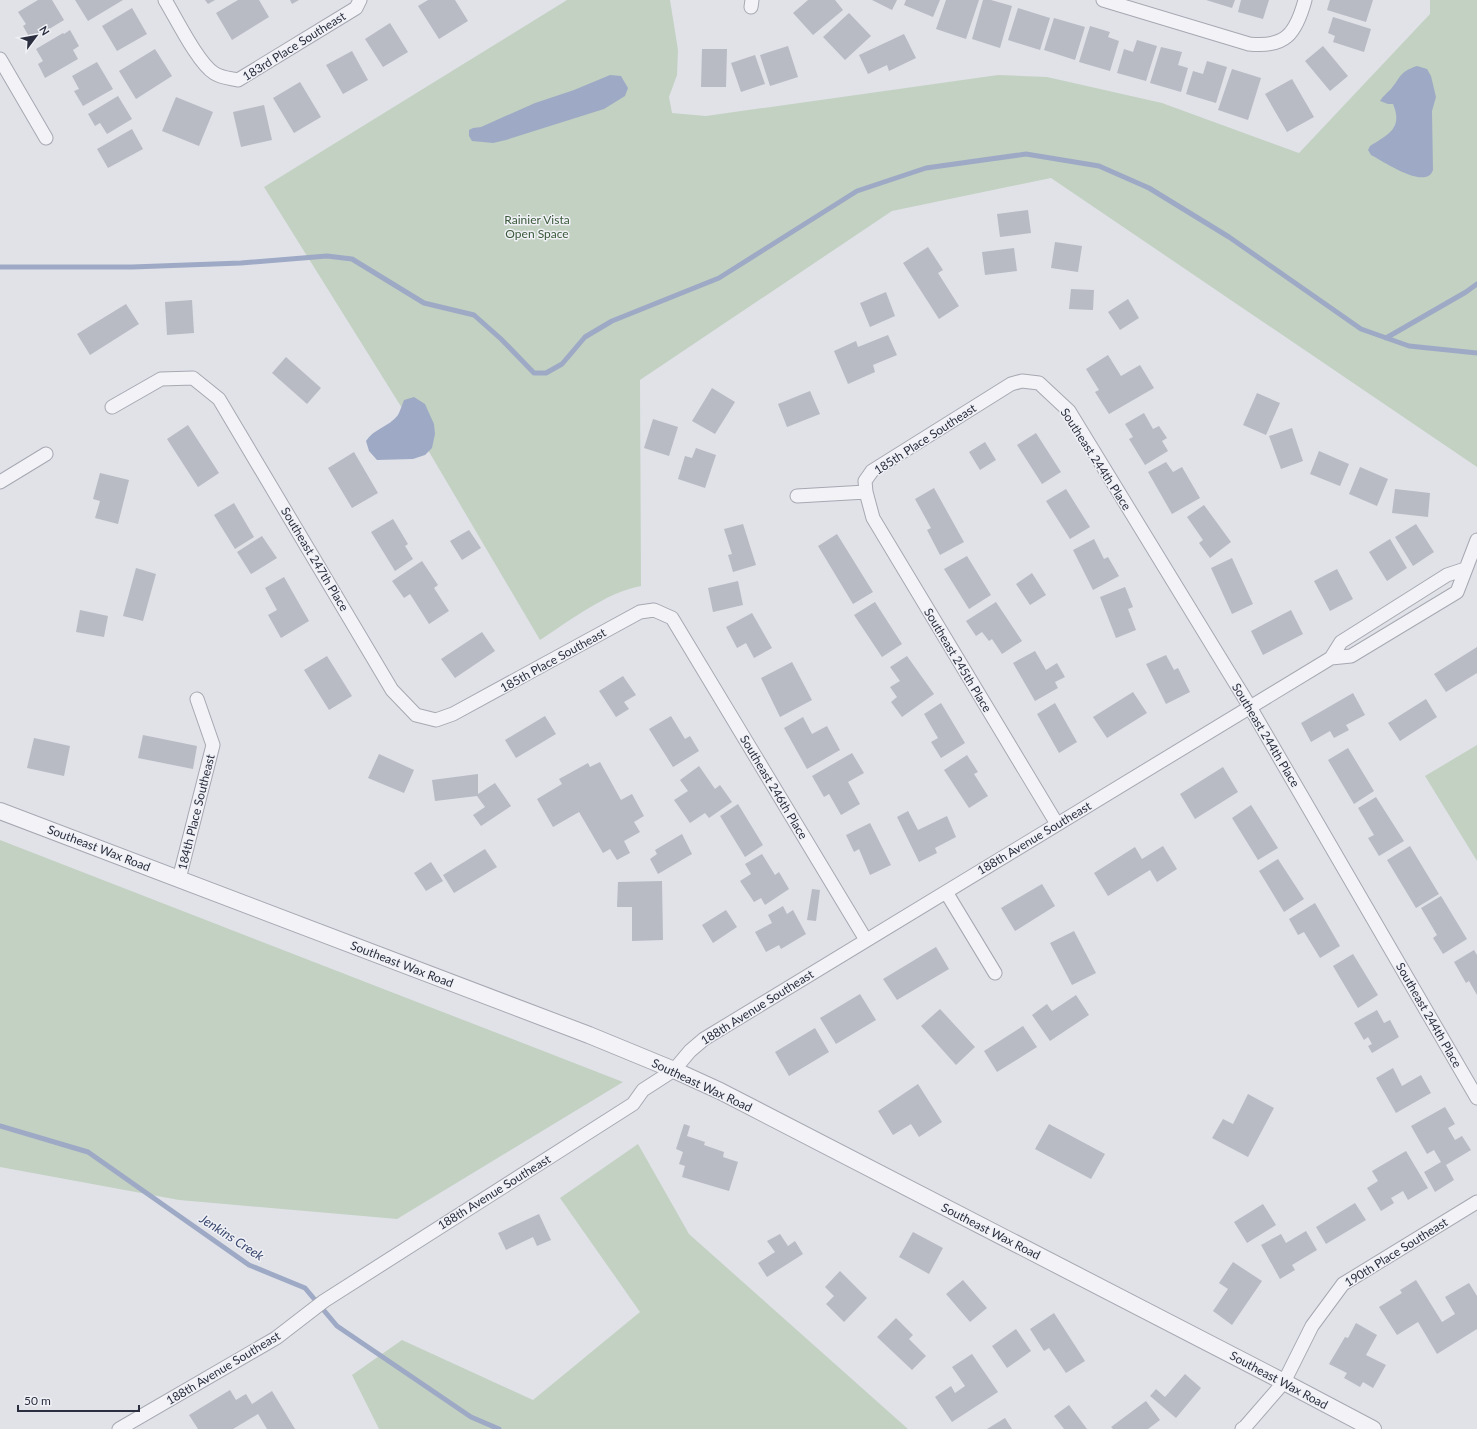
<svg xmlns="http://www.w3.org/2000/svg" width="1477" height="1429" viewBox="0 0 1477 1429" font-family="Lato,sans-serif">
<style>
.green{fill:#c3d1c2}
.water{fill:#9eaac5}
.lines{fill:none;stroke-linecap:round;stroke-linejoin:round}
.stream{stroke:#9eaac5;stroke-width:5}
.building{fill:#b8bbc4}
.minor-casing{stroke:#a6a8b2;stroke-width:15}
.tertiary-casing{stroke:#a6a8b2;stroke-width:18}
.minor{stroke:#f3f3f7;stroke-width:13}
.tertiary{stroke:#f3f3f7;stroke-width:16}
.labels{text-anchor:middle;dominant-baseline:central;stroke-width:3;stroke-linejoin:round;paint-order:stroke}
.street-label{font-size:12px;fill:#2a2e3e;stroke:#f0f1f6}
.park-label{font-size:12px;fill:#395839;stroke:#f0f1f6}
.water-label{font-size:13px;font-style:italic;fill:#38476e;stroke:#f0f1f6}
</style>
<rect width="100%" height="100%" fill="#e0e2e8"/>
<path class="green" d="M567,0H670L678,50L677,75L669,97L672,113L706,116L998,75L1047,77L1162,103L1299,153L1430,14V0H1477V467L1051,178L892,211L640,380L641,586C605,593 571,620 540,640L425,445L264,187Z
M1477,745V861L1425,776Z
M0,840L623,1082L397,1219L179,1200L0,1167Z
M638,1144L689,1234L908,1429H379L352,1375L402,1340L533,1400L640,1312L560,1198Z"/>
<path class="water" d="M1417,66L1427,69L1431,76L1436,97L1432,111L1433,170C1426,191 1383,161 1371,155L1368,150L1370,146C1389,134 1403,128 1393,104H1388L1380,101C1383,96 1387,93 1391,89C1401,77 1399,72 1417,66Z
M610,75L621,76L628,88L625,96L604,109L506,140L493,143L472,141L469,136V130L473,128L481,127L535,103L574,90Z
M414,397L425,404L434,424L435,434L432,448L425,455L413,459L377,460L369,451L366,441C373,429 389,427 398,415C400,411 402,405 404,400Z"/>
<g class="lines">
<path class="stream" d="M0,267H132L241,263L327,256L352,259L424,303L474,315L501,339L534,373H546L562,364L585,337L612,321L719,278L857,191L926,168L1026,154L1099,166L1149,188L1229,237L1361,329L1409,346L1477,353
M1386,338L1466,292L1477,284
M0,1126L88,1152L249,1265L305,1288L337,1326L471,1417L499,1429"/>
</g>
<path class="building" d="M38,0H52L64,20L31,40L23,26L26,24L18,12Z
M75,0H123L88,21Z
M205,0H215L208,4Z
M238,0H259L269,17L232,40L216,13Z
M290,0H299L292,4Z
M428,0H455L468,21L439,39L418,6Z
M808,0H835L843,10L813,35L793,13Z
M872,0H897L892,10Z
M906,0H940L933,17L904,5Z
M946,0H979L966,39L936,29Z
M983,0H991L1012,6L1000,48L972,39Z
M1206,0H1235L1232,8Z
M1241,0H1269L1263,19L1238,12Z
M1330,0H1373L1366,22L1327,10Z
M132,8L147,34L117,51L102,26Z
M1018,8L1050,18L1040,50L1008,40Z
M849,13L871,36L845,60L823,37Z
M1333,17L1371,29L1364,52L1333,42L1335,36L1328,33Z
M1054,18L1085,27L1075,60L1044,50Z
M390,23L408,52L383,67L365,39Z
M1090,26L1110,32L1108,37L1119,41L1110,71L1079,62Z
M70,30L79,46L73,50L78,59L45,78L38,64L43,61L36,49L63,33L64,34Z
M904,34L916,58L889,71L887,65L868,74L859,55Z
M1137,40L1157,46L1146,81L1117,73L1124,49L1133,52Z
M788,46L798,77L770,86L760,55Z
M1323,46L1348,76L1330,91L1305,61Z
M1161,47L1182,52L1178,65L1188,68L1181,92L1150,83Z
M155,49L172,76L136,99L119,71Z
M702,49H727L726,87H701Z
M352,51L368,80L343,94L326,65Z
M755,55L765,84L741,92L731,63Z
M1207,61L1227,67L1216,103L1186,94L1193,71L1203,74Z
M97,62L113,89L83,106L74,91L79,89L72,76Z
M1232,69L1261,78L1248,120L1218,110Z
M1292,79L1314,117L1287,132L1265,94Z
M300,82L321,117L294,133L273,98Z
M118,96L132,119L107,134L100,123L95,126L88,114Z
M176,97L213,112L199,146L162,131Z
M264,105L272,140L241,147L233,112Z
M132,129L143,149L108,168L97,149Z
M1028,210L1031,233L1000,237L997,214Z
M1055,242L1082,246L1078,272L1051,268Z
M928,247L943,270L938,273L959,306L939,319L903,263Z
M1014,248L1017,271L985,275L982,252Z
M1071,289L1094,290L1093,310L1069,309Z
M886,292L895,316L870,327L860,303Z
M1128,299L1139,318L1120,330L1108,312Z
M192,300L194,333L167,335L165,302Z
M126,304L139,324L90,355L77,334Z
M888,335L897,355L873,365L875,372L848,384L834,351L856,341L858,347Z
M1108,355L1121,376L1140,365L1154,388L1109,414L1095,392L1099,390L1086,369Z
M286,357L321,388L307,404L272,373Z
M712,388L735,402L715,434L692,421Z
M810,391L820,414L787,427L778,404Z
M1257,393L1280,403L1266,435L1243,425Z
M1144,413L1153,429L1159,426L1167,438L1162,441L1168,451L1145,465L1129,439L1133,437L1125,424Z
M653,419L678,427L669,456L644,448Z
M188,425L219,473L198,487L167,439Z
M1292,428L1303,461L1281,469L1269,436Z
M1036,433L1061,472L1042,484L1017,445Z
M985,442L996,460L980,470L969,452Z
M696,448L716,455L705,488L678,479L685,456L692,458Z
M1319,451L1349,464L1340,486L1310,474Z
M354,452L378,493L352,508L328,468Z
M1166,462L1173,472L1182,467L1200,498L1172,514L1148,472Z
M1360,467L1388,479L1377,506L1349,494Z
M100,473L129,480L118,524L95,518L100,501L93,499Z
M934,488L964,542L940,555L927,530L931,528L915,499Z
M1066,489L1090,527L1070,539L1046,501Z
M1395,489L1430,493L1428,517L1392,513Z
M234,503L254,537L235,549L214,515Z
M1204,505L1231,542L1210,558L1199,543L1203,540L1187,517Z
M393,519L408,544L405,546L413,559L395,571L371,532Z
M743,524L756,565L733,572L728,555L732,554L724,529Z
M1416,524L1434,552L1413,566L1395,537Z
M469,530L481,548L462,560L450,541Z
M837,534L873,592L853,604L818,546Z
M262,536L277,558L251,574L237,552Z
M1094,539L1104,559L1108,557L1119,576L1093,590L1073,550Z
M1390,539L1407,568L1387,581L1369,552Z
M967,556L991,595L969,609L944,569Z
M1232,558L1253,604L1232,614L1211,568Z
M422,561L438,585L434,588L449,611L429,624L410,594L404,598L392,581Z
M136,568L156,574L143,621L123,616Z
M1337,569L1353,599L1330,611L1314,581Z
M1032,573L1046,595L1030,605L1016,584Z
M284,577L309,621L281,638L268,615L277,610L265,588Z
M738,581L743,605L713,612L708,588Z
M1125,587L1133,607L1128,609L1136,630L1116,638L1100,597Z
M875,602L902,644L882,657L854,615Z
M996,602L1022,641L1002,654L992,639L989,641L982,632L976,636L966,621Z
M80,610L108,616L104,637L76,632Z
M1291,610L1303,634L1263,655L1251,631Z
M752,613L772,648L754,658L746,643L737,648L726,627Z
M482,632L495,651L455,678L441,659Z
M1477,647V673L1446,692L1434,674Z
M1035,651L1046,670L1057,663L1065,677L1055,682L1058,688L1035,701L1013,663Z
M1166,655L1174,670L1178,668L1190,692L1166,704L1146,664Z
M327,656L352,696L329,710L304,670Z
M907,656L934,694L902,717L891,702L897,697L890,687L900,681L890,667Z
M792,662L812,700L780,717L761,678Z
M623,676L636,695L624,702L629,709L616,717L599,691Z
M1133,692L1147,713L1107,738L1093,717Z
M1353,693L1365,715L1346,725L1349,730L1334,738L1330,731L1311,742L1301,723Z
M1426,699L1437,717L1400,741L1388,723Z
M941,703L965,743L941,758L931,742L938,738L924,714Z
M1055,703L1077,742L1059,753L1037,714Z
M545,716L556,734L516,758L505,740Z
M671,716L685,739L690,736L699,751L673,767L649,729Z
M803,717L812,734L827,726L840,750L807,769L784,728Z
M143,735L197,746L193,769L138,758Z
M34,738L70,746L64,776L27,768Z
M1348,748L1374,791L1354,804L1328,760Z
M852,753L864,773L848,782L860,804L841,815L829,794L824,797L812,776Z
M379,754L414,770L404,793L368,778Z
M967,755L978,772L974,774L988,796L969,808L944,770Z
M600,762L621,800L632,794L644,816L634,822L640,832L624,841L630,853L617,860L610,849L603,853L579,812L553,827L537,799L562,784L559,779L588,763L590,767Z
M699,766L715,789L720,785L732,802L709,818L705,813L690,823L674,800L688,791L680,780Z
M1223,767L1238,792L1195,819L1180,794Z
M478,774V794L495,783L511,806L481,826L473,815L485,807L477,796L435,801L432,780Z
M1376,797L1404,841L1379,856L1368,838L1374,835L1358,808Z
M738,804L763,845L745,857L720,816Z
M1251,805L1278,848L1258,860L1232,818Z
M908,811L918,830L947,816L956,837L935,848L937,853L919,862L897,817Z
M870,823L891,865L870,875L859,849L854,852L846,835Z
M682,834L692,854L658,874L650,859L657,854L655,850Z
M1163,846L1177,869L1157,882L1150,870L1108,896L1094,873L1135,847L1142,859Z
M1410,846L1439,894L1416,908L1387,860Z
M485,849L497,867L454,893L443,875Z
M762,854L775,875L779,872L789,889L765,905L761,898L754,902L740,881L751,874L745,864Z
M1278,859L1304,899L1284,912L1259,871Z
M431,862L443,881L426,891L414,873Z
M662,881L663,940L632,941V907H617L618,882Z
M1042,884L1055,906L1015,931L1001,908Z
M812,889L820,890L816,921L807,920Z
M1441,896L1467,939L1443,954L1433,938L1437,935L1421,908Z
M1315,903L1340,946L1320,958L1304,932L1298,935L1289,919Z
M783,906L787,914L793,910L806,934L781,949L779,945L766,952L755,932L772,923L768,915Z
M726,910L737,927L713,943L702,925Z
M1074,931L1096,973L1072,985L1050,943Z
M936,947L949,969L897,1000L883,979Z
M1474,950L1477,955V995L1469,981L1466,983L1454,962Z
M1353,954L1378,995L1358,1008L1333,966Z
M860,994L876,1020L836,1044L820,1018Z
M1076,995L1089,1015L1050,1041L1032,1015L1047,1004L1052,1011Z
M940,1009L975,1047L956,1065L921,1026Z
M1377,1010L1384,1023L1390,1020L1399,1037L1372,1053L1368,1046L1372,1044L1368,1037L1364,1040L1354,1023Z
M1023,1026L1037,1047L997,1072L984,1051Z
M815,1028L829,1052L789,1076L775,1052Z
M1393,1068L1402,1086L1421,1075L1431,1093L1396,1113L1376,1078Z
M918,1084L942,1122L919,1137L911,1124L893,1135L878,1111Z
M1248,1094L1274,1108L1248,1157L1212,1138L1223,1119L1233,1124Z
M1445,1107L1455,1124L1448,1128L1455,1140L1462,1136L1471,1150L1446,1165L1454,1180L1435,1192L1424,1172L1441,1162L1434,1150L1427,1154L1411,1126Z
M684,1124L690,1126L687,1136L705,1142L704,1145L724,1152L723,1157L738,1162L729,1191L682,1177L685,1166L679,1164L683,1152L676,1149Z
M1049,1124L1105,1154L1091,1179L1035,1149Z
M1406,1151L1428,1188L1408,1200L1403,1191L1391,1198L1394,1203L1381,1211L1367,1188L1378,1181L1372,1171Z
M1355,1203L1366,1220L1326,1244L1316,1227Z
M1263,1204L1276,1225L1247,1243L1234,1222Z
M539,1214L551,1240L537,1246L533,1237L506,1250L498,1233Z
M1306,1231L1317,1250L1292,1265L1295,1270L1280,1279L1261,1245L1281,1234L1286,1243Z
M913,1232L943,1248L929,1274L899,1257Z
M780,1234L788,1246L795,1241L803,1254L767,1277L758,1263L775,1252L767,1241Z
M1233,1262L1262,1281L1232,1325L1213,1311L1228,1289L1219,1283Z
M840,1271L867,1298L844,1322L826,1304L834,1296L825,1287Z
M963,1280L987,1308L970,1322L946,1294Z
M1416,1280L1442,1322L1455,1314L1445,1297L1469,1283L1477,1296V1329L1437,1354L1418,1322L1397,1335L1379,1307L1402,1293L1400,1290Z
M1054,1313L1085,1361L1066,1373L1049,1348L1044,1351L1030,1329Z
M896,1318L913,1335L909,1339L926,1356L912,1370L877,1337Z
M1356,1323L1377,1335L1366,1355L1386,1365L1373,1388L1363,1382L1360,1387L1344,1378L1347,1373L1329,1364L1345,1337L1348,1338Z
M1016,1329L1031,1351L1007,1368L992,1346Z
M972,1354L998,1392L952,1422L935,1397L951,1386L955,1393L965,1386L952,1367Z
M1185,1374L1201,1388L1176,1418L1150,1396L1156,1389L1165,1397Z
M230,1390L236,1400L246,1394L252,1404L272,1391L295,1429H267L258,1414L233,1429H198L189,1415Z
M1146,1401L1160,1420L1148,1429H1113L1111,1427Z
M1069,1405L1087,1429H1064L1054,1416Z
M1005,1418L1012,1429H987Z"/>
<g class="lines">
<defs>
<path id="minor" d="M165,0C176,18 198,63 214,73C221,78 230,78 238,80L356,8L360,0
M1103,0L1249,44C1286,48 1296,33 1305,0
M751,7L752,0
M0,59L46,138
M112,407L161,379L193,378L219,399L392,690L416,715L436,720L453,714L640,612L654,610L672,618L866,940
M0,482L46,454
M866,492L873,518L1057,824
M797,496L866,492L865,481L872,471L1011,384L1022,381L1039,383L1069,411L1250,707L1477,1098
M1465,569L1447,575L1341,642L1331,658L1351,656L1457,592L1477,540
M179,879L213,745L197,699
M946,892L995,973
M119,1429L276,1338L324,1301L633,1104L643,1090L674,1070L690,1051L704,1039L1331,658
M1242,1429L1245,1427L1284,1382L1312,1326L1343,1284L1477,1202"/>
<path id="tertiary" d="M0,811L589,1035L674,1070L720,1091L1284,1382L1373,1429"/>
</defs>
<use href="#minor" class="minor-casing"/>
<use href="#tertiary" class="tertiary-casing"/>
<use href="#minor" class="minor"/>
<use href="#tertiary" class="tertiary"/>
</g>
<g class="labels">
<g class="street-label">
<text transform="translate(294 46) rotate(-32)">183rd Place Southeast</text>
<text transform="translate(925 439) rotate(-33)">185th Place Southeast</text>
<text transform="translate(1096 459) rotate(57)">Southeast 244th Place</text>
<text transform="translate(315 559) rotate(59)">Southeast 247th Place</text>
<text transform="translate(553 660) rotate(-29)">185th Place Southeast</text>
<text transform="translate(958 660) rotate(59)">Southeast 245th Place</text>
<text transform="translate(1266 735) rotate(59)">Southeast 244th Place</text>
<text transform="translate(774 787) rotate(59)">Southeast 246th Place</text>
<text transform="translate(196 812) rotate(-76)">184th Place Southeast</text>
<text transform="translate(1034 838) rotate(-31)">188th Avenue Southeast</text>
<text transform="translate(99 848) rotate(21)">Southeast Wax Road</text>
<text transform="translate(402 964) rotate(21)">Southeast Wax Road</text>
<text transform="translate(757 1007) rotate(-32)">188th Avenue Southeast</text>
<text transform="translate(1429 1015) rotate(60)">Southeast 244th Place</text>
<text transform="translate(702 1085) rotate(25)">Southeast Wax Road</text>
<text transform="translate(494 1192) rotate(-32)">188th Avenue Southeast</text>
<text transform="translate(991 1231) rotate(27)">Southeast Wax Road</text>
<text transform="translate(1396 1252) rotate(-32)">190th Place Southeast</text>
<text transform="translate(223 1368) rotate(-31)">188th Avenue Southeast</text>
<text transform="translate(1279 1380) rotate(28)">Southeast Wax Road</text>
</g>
<g class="park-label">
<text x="537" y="219">Rainier Vista<tspan x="537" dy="14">Open Space</tspan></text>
</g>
<g class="water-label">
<text transform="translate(232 1237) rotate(33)">Jenkins Creek</text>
</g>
</g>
<g transform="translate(36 36) rotate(58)" stroke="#f0f1f6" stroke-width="3" paint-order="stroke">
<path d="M0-3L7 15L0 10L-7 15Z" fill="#2a2e3e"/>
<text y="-6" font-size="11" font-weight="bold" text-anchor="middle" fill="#2a2e3e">N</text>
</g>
<path d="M18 1405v6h121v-6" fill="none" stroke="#2a2e3e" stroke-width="2"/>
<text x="24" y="1405" font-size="12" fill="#2a2e3e" stroke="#f0f1f6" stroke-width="3" paint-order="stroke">50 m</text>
</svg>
